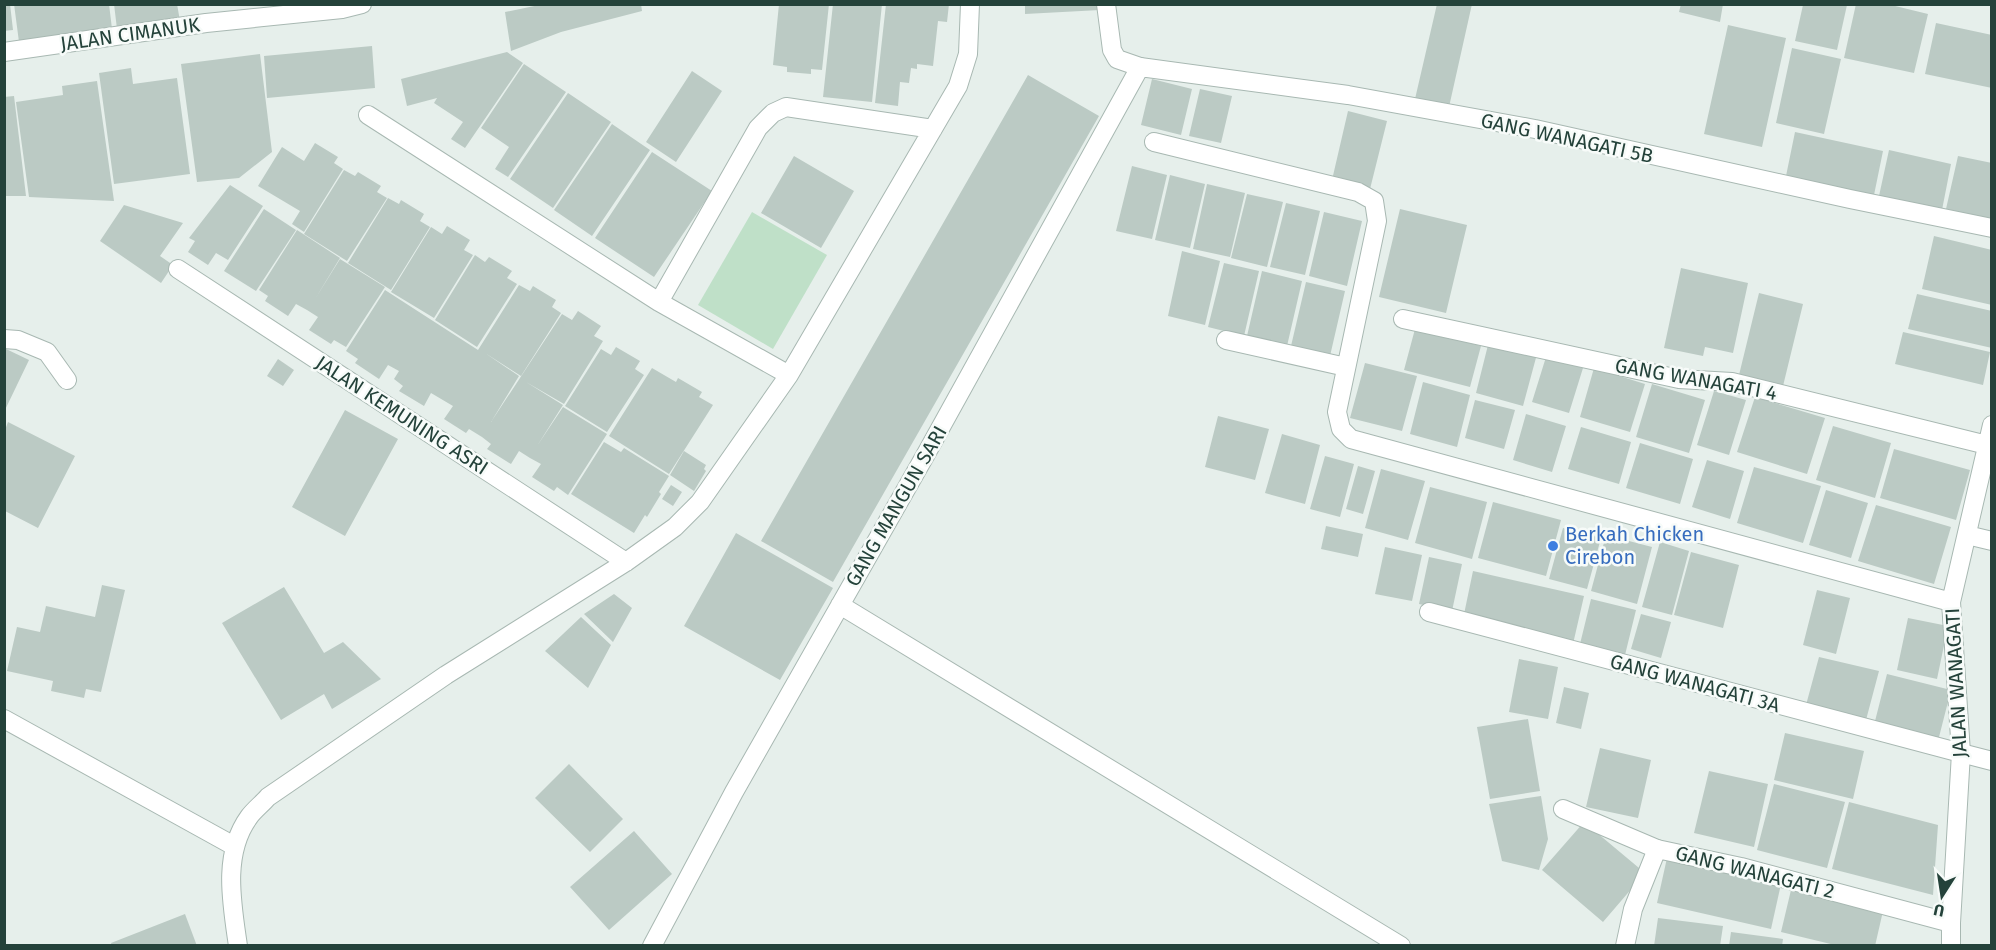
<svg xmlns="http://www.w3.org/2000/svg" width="1996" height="950" viewBox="0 0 1996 950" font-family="'Fira Sans',sans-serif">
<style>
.green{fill:#bfe0c8}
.building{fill:#bbcac4}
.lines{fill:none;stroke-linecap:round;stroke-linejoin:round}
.service-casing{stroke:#a8b8b2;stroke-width:20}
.minor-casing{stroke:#a8b8b2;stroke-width:20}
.service{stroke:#fff;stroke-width:18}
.minor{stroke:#fff;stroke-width:18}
.shop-dot{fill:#3f7fe0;stroke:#f7fbf9;stroke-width:2}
.labels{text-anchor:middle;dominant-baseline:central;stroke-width:5;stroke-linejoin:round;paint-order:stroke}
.street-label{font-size:20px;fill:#24423a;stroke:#f7fbf9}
.shop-label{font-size:20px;fill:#366cbe;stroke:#f7fbf9;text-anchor:start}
</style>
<rect width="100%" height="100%" fill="#e6efeb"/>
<path class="green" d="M752,212L827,255L773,349L698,305Z"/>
<path class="building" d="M4,4H10L13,30L4,31Z
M14,4H109L112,29L19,42Z
M114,4H177L180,21L117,29Z
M544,4H641L642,11L561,32L511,51L505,12Z
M779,4H829L822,70L811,69V74L787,72V67L773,65Z
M833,4H882L872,102L823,97Z
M886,4H949L947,22L938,21L933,66L917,64V69L911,68L909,83L900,82L898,106L875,103Z
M1025,4H1100V10L1025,14Z
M1437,4H1472L1449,107L1415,99Z
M1681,4H1723L1720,22L1679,12Z
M1856,4H1887L1928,14L1914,73L1844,58Z
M1803,5H1847L1837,50L1795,41Z
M1936,23L1992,35V88L1925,74Z
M1728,25L1786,38L1762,147L1704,134Z
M372,46L375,88L267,98L264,56Z
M1792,48L1841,59L1824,134L1776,123Z
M507,52L523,63L465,148L451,139L463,122L434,103L437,98L407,106L401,79Z
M260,54L272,152L239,178L197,182L181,64Z
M524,64L566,92L508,177L495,169L509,147L481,128Z
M131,68L133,84L177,78L190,174L114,184L99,73Z
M692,71L722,91L676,162L646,142Z
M1028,75L1099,116L833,582L761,541Z
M1152,79L1192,89L1181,135L1141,125Z
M97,81L114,201L29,197L16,102L63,95L62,86Z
M1200,89L1232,96L1221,143L1189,136Z
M568,93L611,122L553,208L510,179Z
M14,96L26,196H4V97Z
M1348,111L1387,121L1370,189L1332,180Z
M612,124L650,150L592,236L554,210Z
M1795,132L1883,151L1874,195L1786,176Z
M315,143L338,157L334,163L343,169L304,232L292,224L300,211L258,186L282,147L304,161Z
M1889,150L1951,164L1942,210L1879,196Z
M652,152L712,191L654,277L595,238Z
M794,156L854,191L821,248L761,213Z
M1958,156L1992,163V219L1946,209Z
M1132,166L1167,175L1152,239L1116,231Z
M344,170L355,176L358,172L381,186L377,192L387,198L347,261L304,234Z
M1170,175L1205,184L1190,248L1155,240Z
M1207,184L1245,193L1230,257L1193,249Z
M230,185L263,206L228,260L216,253L208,265L188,252L195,241L189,238Z
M1247,194L1283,202L1267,267L1231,258Z
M388,198L399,204L401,200L424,214L420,221L430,227L391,290L348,263Z
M1286,203L1320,211L1305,275L1270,267Z
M124,205L183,223L160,256L173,265L161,283L100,241Z
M264,209L296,230L256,291L224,271Z
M1400,209L1467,225L1446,313L1379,297Z
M1324,212L1362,221L1347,286L1309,276Z
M447,226L470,240L464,250L473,255L434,318L391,292L431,227L442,234Z
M297,230L340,258L315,299L340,259L385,287L346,347L334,340L331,344L309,330L318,317L307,310L296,304L288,316L265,301L268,296L259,290Z
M1934,236L1992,250V305L1922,289Z
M1182,251L1220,261L1205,325L1168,316Z
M475,255L485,262L489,257L512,271L507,278L517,284L477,347L435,320Z
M1224,263L1259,271L1244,336L1208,327Z
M1681,268L1748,283L1733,353L1705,347L1703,356L1664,348Z
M1262,271L1302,281L1287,346L1247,336Z
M1306,282L1345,291L1330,356L1291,346Z
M519,285L530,291L533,286L556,300L552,307L561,313L521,376L485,353L519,376L491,422L562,314L572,320L578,311L601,326L594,336L603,341L564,404L526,382L563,405L537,446L563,407L607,434L568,495L557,487L554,491L532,477L541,464L530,458L519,451L511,464L487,449L491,444L482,437L469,429L466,433L444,419L453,406L431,393L424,406L399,391L403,386L394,379L399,371L388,365L379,379L355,363L358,359L346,351L385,290L478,350Z
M1759,293L1803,304L1783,386L1739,375Z
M1917,294L1992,311V348L1908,329Z
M1415,329L1481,346L1470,387L1404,370Z
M1903,332L1990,352L1983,385L1895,364Z
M1489,341L1537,354L1523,406L1476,393Z
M616,347L640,361L635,369L644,375L607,432L565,406L601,349L611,355Z
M4,348L29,360L4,412Z
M1546,357L1583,368L1569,413L1532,402Z
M278,359L294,370L283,386L267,376Z
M1365,363L1417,376L1402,431L1350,418Z
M652,368L676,382L678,378L702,392L699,397L713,405L669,474L609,436Z
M1594,368L1645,384L1630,432L1580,417Z
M1423,382L1470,395L1457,447L1410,434Z
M1652,384L1705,400L1689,453L1636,437Z
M1714,391L1746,400L1729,455L1697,445Z
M1755,397L1825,418L1807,474L1737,452Z
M1475,400L1515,410L1504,449L1465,438Z
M345,410L398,439L345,536L292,507Z
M1526,414L1566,426L1552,472L1513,460Z
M1218,416L1269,429L1255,480L1205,467Z
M8,422L75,456L38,528L5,511V430Z
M1833,426L1891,443L1875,498L1816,480Z
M1581,427L1631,442L1619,484L1568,469Z
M1282,434L1320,445L1305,504L1265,493Z
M604,442L621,452L624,448L669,476L659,492L661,494L647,517L645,515L634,533L571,494Z
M1640,443L1693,459L1680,504L1626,488Z
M1894,449L1970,470L1956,520L1880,498Z
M684,451L706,465L704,469L706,471L694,491L670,475Z
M1325,456L1354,464L1340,517L1310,509Z
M1707,460L1744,471L1730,519L1692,507Z
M1358,466L1375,471L1363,514L1346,509Z
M1754,467L1821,486L1803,543L1737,523Z
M1381,469L1425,481L1408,540L1365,528Z
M671,485L682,492L673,506L662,499Z
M1430,487L1487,502L1472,559L1415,543Z
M1826,490L1868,503L1851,558L1809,545Z
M1493,502L1561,520L1546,576L1478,558Z
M1876,505L1951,527L1934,584L1858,561Z
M1326,526L1363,534L1358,557L1321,549Z
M1563,528L1601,538L1587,589L1549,579Z
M736,533L833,588L780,680L684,626Z
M1606,535L1652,547L1637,604L1591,591Z
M1660,542L1689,551L1672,615L1642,607Z
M1385,547L1422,555L1412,601L1375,594Z
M1691,552L1739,565L1723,628L1674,615Z
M1429,557L1462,564L1452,611L1419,604Z
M1473,571L1584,596L1573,644L1463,619Z
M102,585L125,590L101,692L86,689L84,698L51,691L53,681L7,671L17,627L40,632L46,606L95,617Z
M284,587L324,653L343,642L381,679L332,709L324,694L281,720L222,623Z
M1817,590L1850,598L1836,654L1803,645Z
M614,594L632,608L613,642L584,614Z
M1591,599L1636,610L1625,655L1580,644Z
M1641,614L1671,622L1661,658L1631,649Z
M581,617L611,645L588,688L545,651Z
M1908,618L1948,626L1937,679L1897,670Z
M1819,657L1879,671L1866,720L1806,705Z
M1519,659L1558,667L1548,719L1509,712Z
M1887,674L1951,690L1938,741L1874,725Z
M1564,687L1589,693L1581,729L1556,723Z
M1528,719L1540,791L1490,799L1477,727Z
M1785,733L1864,751L1853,799L1774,780Z
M1600,748L1651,760L1638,818L1586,807Z
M569,764L623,819L590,852L535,798Z
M1709,771L1768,784L1754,847L1694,833Z
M1774,784L1845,802L1827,868L1757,850Z
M1541,796L1548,839L1539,870L1502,861L1489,804Z
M1849,802L1938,825L1933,895L1832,869Z
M1584,822L1645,873L1603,922L1542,870Z
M634,831L672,874L609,930L570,887Z
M1667,858L1781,884L1771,929L1657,903Z
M1791,890L1883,911L1875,946H1839L1781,932Z
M185,914L197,946H112L111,943Z
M1658,918L1723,926L1720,946H1654Z
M1731,932L1783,939L1782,946H1729Z"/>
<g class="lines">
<defs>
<path id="service" d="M1106,4L1112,50L1117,59L1140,67
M4,339L18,340L47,352L67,380
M1967,535L1992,541
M1961,753L1992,761
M1563,809L1657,849"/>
<path id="minor" d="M4,52L206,23L342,9L362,4
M368,115L659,302L789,375
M1154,142L1358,192L1374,201L1377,221L1337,412L1341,429L1351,439L1951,602
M178,269L626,562
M659,302L758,128L773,113L786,107L933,129
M1403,319L1679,379L1732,382L1987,445
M1226,340L1346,367
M840,605L1401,946
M1429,612L1961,753
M4,719L234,846
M238,946C232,904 222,854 249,817C254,810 262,804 268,797L446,675L626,562L675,527L700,502L789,375L958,86L968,54L970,4
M652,946L734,792L926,454L1140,67L1348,95L1535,129L1850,199L1992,228
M1625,946L1633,909L1657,849L1741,867L1951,923
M1951,946V923L1961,753L1951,602L1992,425"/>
</defs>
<use href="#service" class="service-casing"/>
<use href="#minor" class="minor-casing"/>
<use href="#service" class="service"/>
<use href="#minor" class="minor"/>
</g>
<circle class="shop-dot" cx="1553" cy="546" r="6"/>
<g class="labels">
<g class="street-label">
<text transform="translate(130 34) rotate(-8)">JALAN CIMANUK</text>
<text transform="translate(1567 138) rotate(12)">GANG WANAGATI 5B</text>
<text transform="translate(1696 379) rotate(10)">GANG WANAGATI 4</text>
<text transform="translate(402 415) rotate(33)">JALAN KEMUNING ASRI</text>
<text transform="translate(896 506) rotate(-60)">GANG MANGUN SARI</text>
<text transform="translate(1695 683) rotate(15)">GANG WANAGATI 3A</text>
<text transform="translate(1956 683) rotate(-93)">JALAN WANAGATI</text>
<text transform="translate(1755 872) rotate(14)">GANG WANAGATI 2</text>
</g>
<g class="shop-label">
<text x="1565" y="534">Berkah Chicken<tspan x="1565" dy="23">Cirebon</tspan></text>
</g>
</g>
<rect width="1996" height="950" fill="none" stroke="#24423a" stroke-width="12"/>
<g transform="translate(1942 896) rotate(192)" stroke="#f7fbf9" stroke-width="4.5" paint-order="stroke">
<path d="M0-4.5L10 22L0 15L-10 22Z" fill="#24423a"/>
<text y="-9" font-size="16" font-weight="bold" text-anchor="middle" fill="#24423a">U</text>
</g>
</svg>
